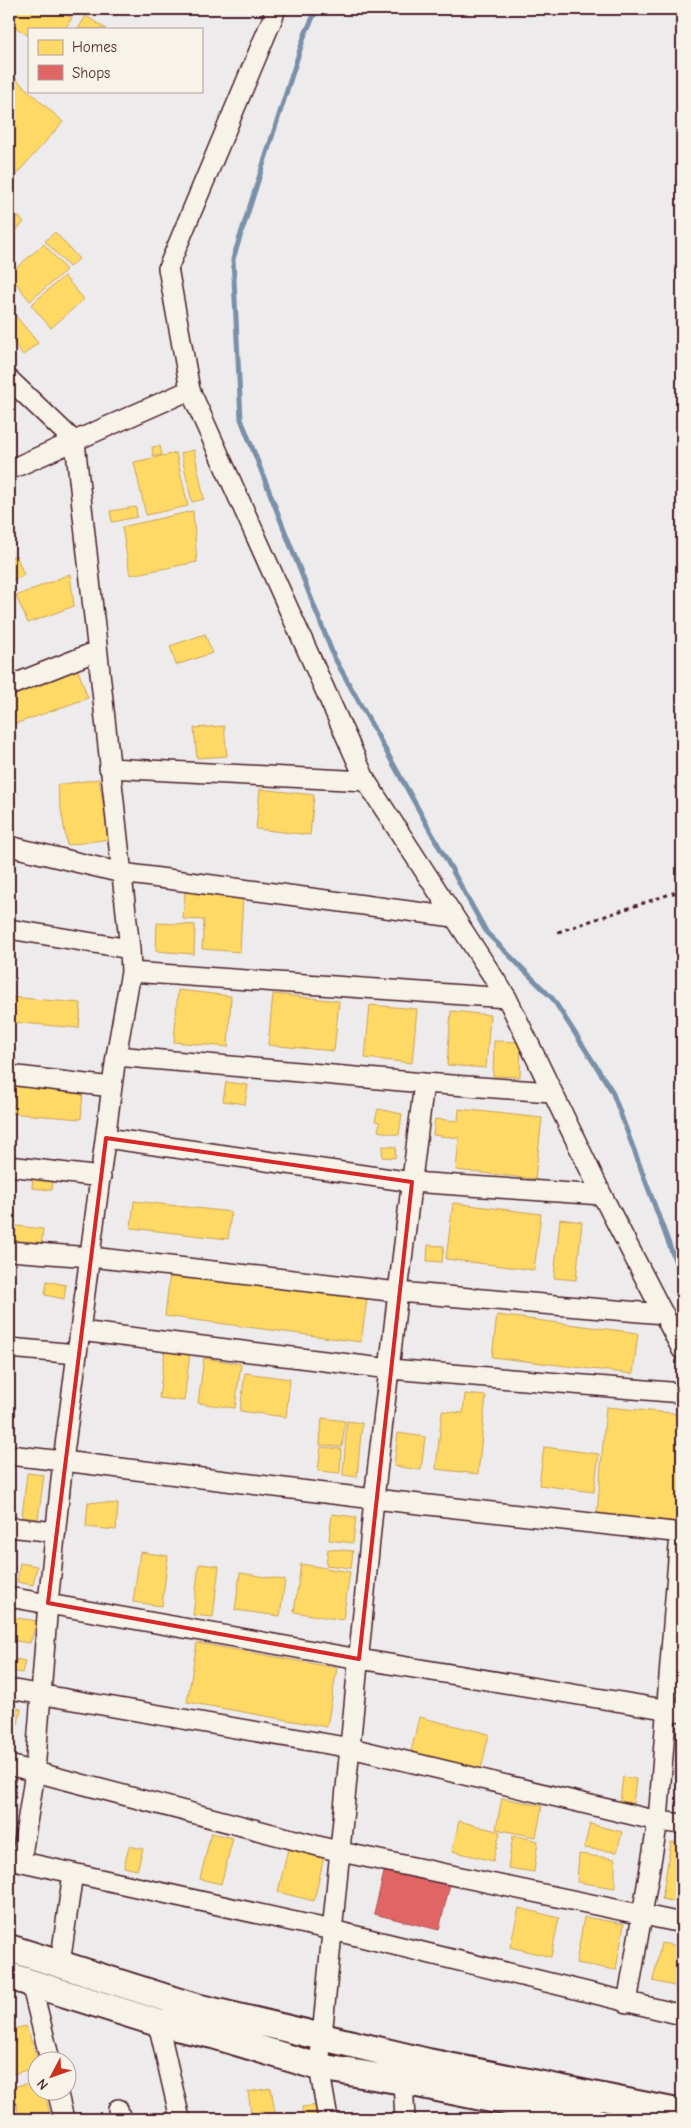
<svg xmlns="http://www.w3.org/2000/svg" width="691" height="2128" viewBox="0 0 691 2128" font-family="'Comic Neue',sans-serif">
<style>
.homes{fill:#ffd966;stroke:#c9a154}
.shops{fill:#e06666;stroke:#b35154}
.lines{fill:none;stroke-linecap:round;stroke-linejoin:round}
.stream{stroke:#7990a8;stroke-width:5}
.minor-casing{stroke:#4a1f2b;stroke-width:22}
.secondary-casing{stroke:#4a1f2b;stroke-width:30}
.path{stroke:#4a1f2b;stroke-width:3;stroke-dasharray:4 4;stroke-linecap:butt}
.minor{stroke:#f7f3e8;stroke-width:19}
.secondary{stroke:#f7f3e8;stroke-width:26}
.marked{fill:none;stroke:#d62828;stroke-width:4;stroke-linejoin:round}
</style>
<rect width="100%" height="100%" fill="#eeebec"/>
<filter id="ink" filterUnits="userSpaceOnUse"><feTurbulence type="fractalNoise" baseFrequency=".02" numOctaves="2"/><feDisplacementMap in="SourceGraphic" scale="10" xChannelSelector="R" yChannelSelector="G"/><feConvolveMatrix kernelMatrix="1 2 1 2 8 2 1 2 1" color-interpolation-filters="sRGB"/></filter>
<g filter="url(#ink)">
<path class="homes" d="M9,9H57L72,18L65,29H29V36L9,23Z
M104,9H119L115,16Z
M86,16L106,29H78Z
M9,73L63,122L12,179L9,175Z
M9,208L24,222L9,238Z
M55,232L79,259L69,267L45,241Z
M44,244L66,270L30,301L9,274Z
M64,276L84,299L51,328L31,305Z
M15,315L38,343L23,355L9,337V320Z
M160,446L162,455L153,456L152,447Z
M194,450L204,499L192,502L181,453Z
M176,453L188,506L146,515L134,462Z
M136,507L137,517L112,522L110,511Z
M193,511L197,562L130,575L122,527Z
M16,555L24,575L9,582V558Z
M70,574L74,606L28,623L16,596Z
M205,634L212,653L176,665L170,646Z
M77,668L88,698L9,726V695Z
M224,726L227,756L197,758L194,728Z
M99,779L109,839L67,845L57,785Z
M260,789L314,795L310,835L256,829Z
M185,892L243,895L240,952L202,949L204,920L183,919Z
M157,923L195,925L194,954L156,951Z
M178,990L231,996L228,1047L174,1042Z
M273,994L339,1001L334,1051L268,1045Z
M9,997L81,1003L79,1028L9,1022Z
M370,1005L417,1009L412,1063L365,1058Z
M451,1011L490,1015L486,1068L447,1065Z
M494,1041L521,1042L520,1077L493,1076Z
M226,1082L248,1085L245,1104L223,1101Z
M9,1084L83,1091L81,1119L9,1113Z
M378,1109L402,1114L399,1135L378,1131L380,1122L375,1121Z
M459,1109L542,1118L535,1179L456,1170L459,1138L433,1135L435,1119L458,1121Z
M383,1146L396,1147L395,1158L382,1157Z
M33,1176L53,1178L52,1190L32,1188Z
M134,1201L231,1212L228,1239L131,1228Z
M453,1203L541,1214L534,1270L446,1259Z
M560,1219L582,1222L576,1280L554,1278Z
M9,1225L43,1229L41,1249L9,1245Z
M428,1245L444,1246L442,1262L427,1261Z
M170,1273L367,1299L361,1342L165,1316Z
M47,1281L66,1285L64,1299L45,1295Z
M9,1309L15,1310L14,1334H9Z
M497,1315L638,1333L633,1374L492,1357Z
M165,1350L190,1353L184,1401L159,1398Z
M204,1358L241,1364L235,1408L198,1403Z
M245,1373L290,1379L286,1417L240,1411Z
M465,1394L486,1396L478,1474L436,1469L442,1411L463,1413Z
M606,1407L682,1414L681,1522L597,1514Z
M322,1418L345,1421L342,1447L320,1445Z
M347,1421L362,1423L357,1477L343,1475Z
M398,1433L425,1437L421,1470L394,1466Z
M321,1447L341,1449L340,1473L318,1471Z
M544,1447L599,1454L594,1492L539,1485Z
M27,1473L44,1475L38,1519L22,1517Z
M88,1502L118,1504L116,1530L86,1527Z
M332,1514L356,1517L353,1543L329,1540Z
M328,1549L353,1551L351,1568L326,1565Z
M140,1552L168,1556L162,1606L133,1602Z
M20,1563L37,1566L33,1585L17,1582Z
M199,1564L219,1566L213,1617L193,1615Z
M301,1564L350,1572L343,1620L294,1612Z
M240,1573L285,1580L280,1616L235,1610Z
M9,1617L37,1621L30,1643L9,1640Z
M197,1643L337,1668L327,1727L187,1702Z
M16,1659L25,1661L22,1673L13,1671Z
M9,1706L21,1709L18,1724L9,1722Z
M419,1717L489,1734L481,1769L411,1752Z
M9,1774L16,1776L9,1814Z
M623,1777L636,1779L633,1804L620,1802Z
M502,1798L542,1806L536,1837L496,1829Z
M459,1821L500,1832L493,1861L452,1851Z
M590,1824L622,1832L617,1852L584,1848Z
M211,1833L233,1838L221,1884L200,1879Z
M513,1835L538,1841L534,1872L508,1868Z
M671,1842L682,1844V1903L662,1899Z
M129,1846L143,1849L137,1870L124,1867Z
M288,1849L324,1857L314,1901L278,1892Z
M579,1854L615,1859V1888L577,1882Z
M519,1908L559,1918L551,1957L510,1947Z
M584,1917L624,1924L616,1970L576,1963Z
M661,1943L682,1947V1988L653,1981Z
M26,2026L38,2060V2067L9,2075V2030Z
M38,2081V2090H44L51,2119H20L12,2087Z
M271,2088L276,2119H252L248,2092Z
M319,2105L321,2119H303L302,2107Z"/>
<path class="shops" d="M385,1868L450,1884L439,1930L374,1914Z"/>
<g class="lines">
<path class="stream" d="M317,9L305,34L233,259L241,419L334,657L487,933L553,999L612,1091L682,1279"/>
<defs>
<path id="minor" d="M273,9L274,15L168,268L190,390L366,781L507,998L602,1195L682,1350
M9,379L75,442L130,949L131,972L116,1056L63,1461L374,1499L319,2067L328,2119
M9,470L190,390
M9,686L97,651
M109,768L366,781
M9,846L122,873L454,917
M9,929L130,949
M131,972L507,998
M116,1056L424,1083L551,1092
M9,1075L112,1087
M424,1083L398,1292L374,1499L682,1533
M106,1138L412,1182L602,1195
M9,1166L101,1177
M9,1251L91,1257L398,1292L664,1314
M80,1331L390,1369L682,1393
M9,1348L77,1354
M9,1455L63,1461L48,1603L35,1772L21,1861
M9,1527L56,1532
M680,1533L658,1821L682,1824
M9,1597L359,1659L682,1712
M9,1689L351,1748L658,1821L627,2003
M9,1765L341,1852L682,1923
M9,1859L332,1930L682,2015
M60,1964L73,1873
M31,1983L50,2060
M158,2023L180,2119
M403,2081L405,2119
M57,2090L64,2119
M118,2109L121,2119"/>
<path id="secondary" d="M9,1948L192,2006L428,2062L682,2113
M9,1976L158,2023L213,2035L319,2067L403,2081L590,2119"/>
</defs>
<use href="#minor" class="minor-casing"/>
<use href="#secondary" class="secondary-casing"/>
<path class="path" d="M558,932L682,890"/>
<use href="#minor" class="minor"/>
<use href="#secondary" class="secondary"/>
</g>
</g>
<path class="marked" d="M106,1138L412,1182L359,1659L48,1603Z"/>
<rect width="691" height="2128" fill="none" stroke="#f7f3e8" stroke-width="30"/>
<rect x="15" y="15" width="661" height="2098" fill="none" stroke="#4a1f2b" stroke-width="2" filter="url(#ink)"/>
<rect x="28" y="28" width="175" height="65" fill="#f7f3e8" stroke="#b29e9c"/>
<rect x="38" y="40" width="25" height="15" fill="#ffd966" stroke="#b29e9c"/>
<text x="72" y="52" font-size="15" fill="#4a1f2b">Homes</text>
<rect x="38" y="65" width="25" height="15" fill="#e06666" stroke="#b29e9c"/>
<text x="72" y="78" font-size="15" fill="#4a1f2b">Shops</text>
<g transform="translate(52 2076) rotate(229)"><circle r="24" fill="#f7f3e8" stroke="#b29e9c"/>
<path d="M0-4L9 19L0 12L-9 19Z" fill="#c8321e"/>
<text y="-8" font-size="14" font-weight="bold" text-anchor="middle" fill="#4a1f2b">N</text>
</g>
</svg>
